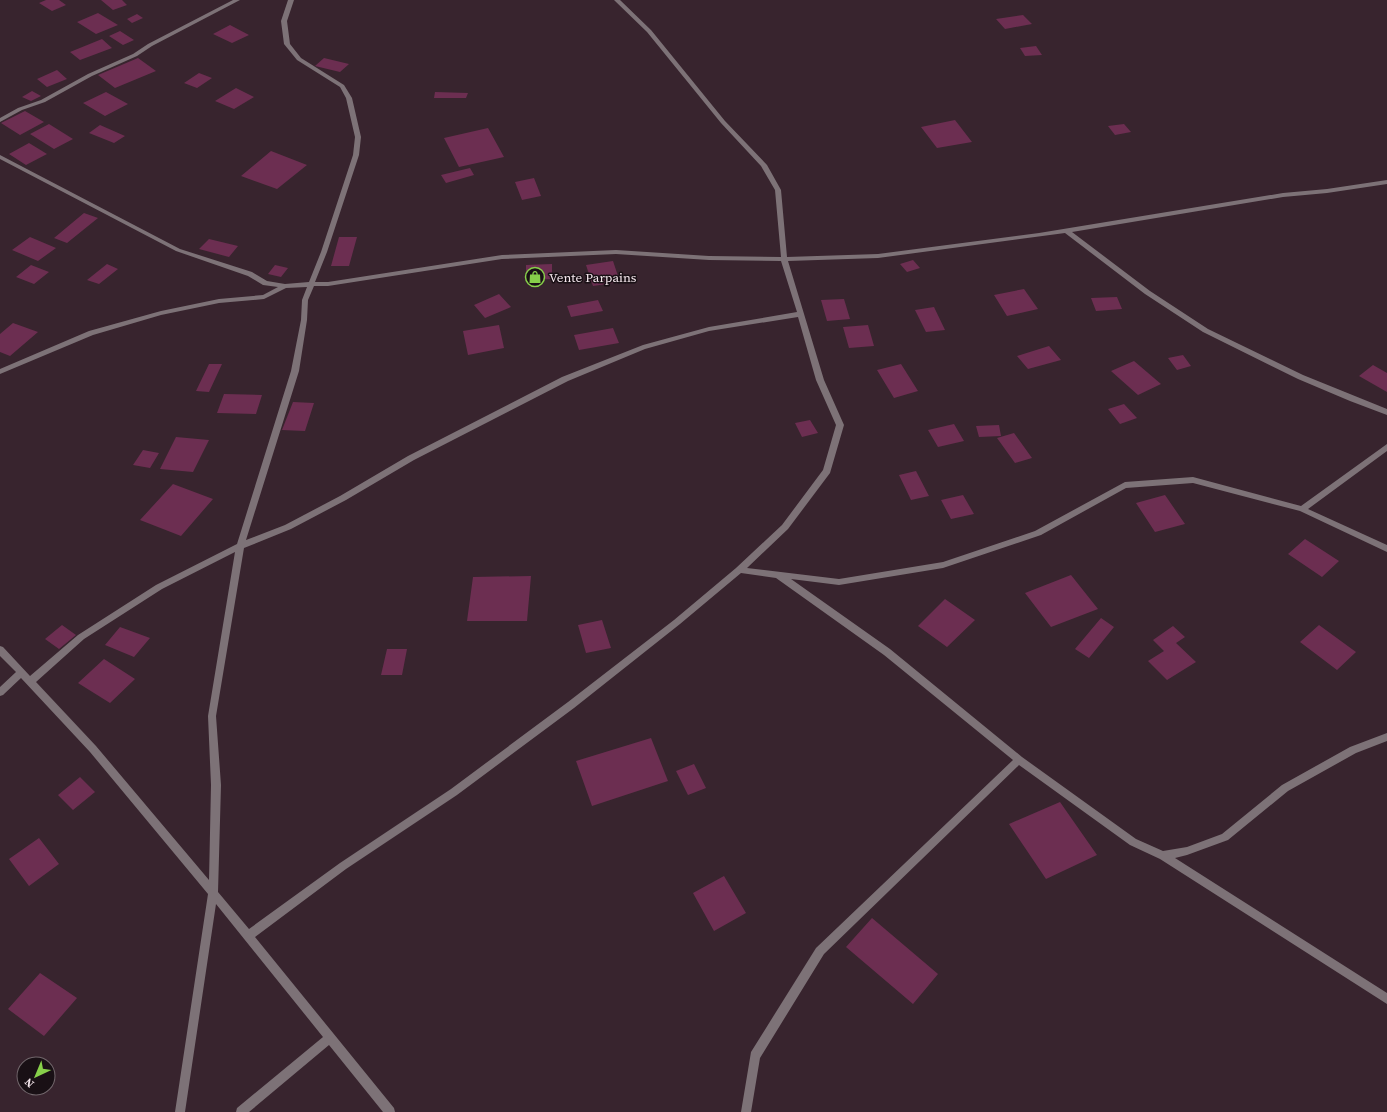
<svg xmlns="http://www.w3.org/2000/svg" width="1387" height="1112" viewBox="0 0 1387 1112" font-family="'Source Serif 4',serif">
<style>
.building{fill:#6c2e51}
.lines{fill:none;stroke-linecap:round;stroke-linejoin:round}
.minor{fill:#7d7277;fill-rule:evenodd}
.labels{text-anchor:middle;dominant-baseline:central;stroke-width:3;stroke-linejoin:round;paint-order:stroke}
.poi-label{font-size:13px;fill:#f5e7ed;stroke:#191015;text-anchor:start}
</style>
<rect width="100%" height="100%" fill="#38242e"/>
<path class="building" d="M46,0H59L66,5L52,11L39,3Z
M101,0H122L127,5L113,10Z
M98,13L118,25L96,34L77,22Z
M137,14L143,18L132,23L127,19Z
M1023,15L1032,24L1005,29L996,19Z
M230,25L249,35L232,43L213,34Z
M120,31L134,40L123,45L109,36Z
M102,39L112,48L80,60L70,52Z
M1036,46L1042,55L1025,56L1020,48Z
M138,58L156,71L115,88L98,75Z
M324,58L349,64L340,72L315,66Z
M57,70L67,79L47,87L37,79Z
M199,73L212,78L197,88L184,83Z
M236,88L254,97L234,109L215,101Z
M32,91L41,96L31,101L22,97Z
M106,92L128,104L105,116L83,103Z
M435,92L468,93L466,98H434Z
M25,111L44,122L20,135L1,123Z
M955,120L972,142L937,148L921,127Z
M49,124L73,139L54,149L30,134Z
M1124,124L1131,132L1115,135L1108,126Z
M100,125L125,136L114,143L89,133Z
M488,128L504,157L459,167L444,138Z
M29,143L47,154L26,165L9,154Z
M271,151L307,165L277,189L241,176Z
M470,168L474,175L446,183L441,175Z
M534,178L541,196L522,200L515,182Z
M84,213L98,218L67,243L54,238Z
M30,237L56,248L38,261L12,250Z
M339,237H357L349,266H331Z
M209,239L238,246L229,257L199,249Z
M913,260L920,268L907,272L900,264Z
M613,261L620,282L593,286L586,265Z
M107,264L118,269L99,284L87,280Z
M552,264V279L526,280V265Z
M31,265L49,272L34,284L16,277Z
M275,265L288,268L281,277L268,274Z
M1024,289L1038,309L1007,316L994,295Z
M499,294L511,307L485,318L474,305Z
M1117,297L1122,309L1096,311L1091,298Z
M844,299L850,319L827,321L821,300Z
M598,300L603,311L571,317L567,306Z
M934,307L945,330L926,332L915,310Z
M13,323L38,332L10,356L0,352V334Z
M499,325L504,348L468,355L463,331Z
M868,325L874,346L849,348L843,327Z
M613,328L619,343L579,350L574,335Z
M1049,346L1061,360L1028,369L1017,356Z
M1183,355L1191,366L1177,370L1168,358Z
M1134,361L1161,384L1138,395L1111,371Z
M209,364H222L209,392L196,391Z
M901,364L918,391L894,398L877,370Z
M1373,365L1387,373V392L1359,376Z
M224,394L262,395L256,414L217,413Z
M293,402L314,403L305,431L282,430Z
M1124,404L1137,418L1120,424L1108,409Z
M810,420L818,433L802,437L795,423Z
M954,424L964,441L938,447L928,430Z
M999,425L1001,436L979,437L976,426Z
M1014,433L1032,458L1015,463L997,438Z
M176,437L209,440L193,472L160,469Z
M143,450L159,453L150,468L133,465Z
M916,471L929,496L911,500L899,475Z
M173,484L213,499L181,536L140,520Z
M963,495L974,514L951,519L941,500Z
M1165,495L1185,524L1155,532L1136,503Z
M1305,539L1339,561L1322,577L1288,554Z
M1071,575L1098,609L1051,627L1025,593Z
M531,576L527,621H467L473,577Z
M945,599L975,620L947,647L918,626Z
M1101,618L1114,627L1089,658L1075,649Z
M602,620L611,648L586,653L578,625Z
M62,625L76,635L59,649L45,639Z
M1319,625L1356,652L1337,670L1300,642Z
M1173,626L1185,637L1176,643L1196,662L1167,680L1148,661L1164,651L1153,640Z
M120,627L150,638L134,657L105,645Z
M387,649H407L402,675H381Z
M104,659L135,679L110,703L78,683Z
M651,738L668,781L592,806L576,761Z
M694,764L706,788L688,795L676,771Z
M80,777L95,792L73,810L58,795Z
M1060,802L1097,855L1046,879L1009,824Z
M39,838L59,864L29,886L9,859Z
M724,876L746,913L714,931L693,893Z
M872,918L938,974L913,1004L846,947Z
M40,973L77,998L44,1036L8,1009Z"/>
<g class="lines">
<path class="minor" d="M233,0H240L152,46L137,56L92,76L45,102L22,110L0,122V118L18,108L41,100L88,74L133,54L148,44Z
M288,0H294L287,21L290,44L301,58L344,85L352,98L361,137L359,155L327,252L315,282H328L502,255L616,250L709,256L781,257L775,190L761,166L721,123L647,32L614,0H620L651,30L725,121L767,165L781,190L787,257L878,254L1039,233L1283,193L1327,189L1387,180V184L1327,193L1283,197L1072,232L1150,291L1208,329L1303,375L1387,409V415L1350,401L1298,379L1203,332L1145,294L1065,233L878,258L788,261L824,380L844,425L830,473L788,529L747,568L839,579L943,562L1035,531L1125,482L1193,477L1301,506L1387,444V451L1308,509L1387,545V552L1300,511L1193,483L1126,488L1041,535L943,568L839,585L791,579L890,649L1022,757L1136,839L1163,851L1187,847L1222,834L1282,785L1350,747L1387,733V741L1356,753L1288,791L1228,840L1187,855L1175,858L1387,993V1004L1160,859L1130,845L1019,765L824,954L760,1058L751,1112H741L751,1052L816,948L1013,760L884,655L776,578L741,573L680,624L574,708L457,795L346,869L255,937L394,1108L395,1112H383L329,1045L249,1112H236L237,1108L323,1037L216,904L185,1112H175L208,894L90,752L21,678L3,695L0,696V687L16,672L0,656V646L3,647L30,676L78,635L156,585L237,544L291,371L301,320L302,300L307,287L286,288L264,299L219,303L161,315L93,335L0,374V369L89,331L161,311L219,299L263,295L278,287L263,285L248,276L176,251L0,159V155L180,249L252,272L267,281L285,284L309,282L321,252L353,155L355,137L346,98L340,87L297,60L284,44L281,21ZM616,254L709,260L781,261L797,312L709,327L643,345L562,377L408,456L340,496L285,525L246,540L299,371L307,320L308,300L314,286H328L502,259ZM798,317L816,380L836,425L823,470L782,525L736,568L674,620L568,702L451,789L340,863L249,929L218,892L221,785L216,716L244,548L291,529L346,500L414,460L568,381L645,349L709,331ZM235,552L208,716L211,785L209,880L96,746L36,682L84,639L162,589Z"/>
</g>
<defs>
<symbol id="shop-ring" viewBox="-11 -11 22 22"><circle r="9.5" fill="#191015" stroke="#87cf4a" stroke-width="1.5"/><path d="M-5-2.5h2.3a2.7 3.5 0 0 1 5.4 0H5L5.5 6h-11ZM-1.5-2.5h3a1.5 2.3 0 0 0-3 0Z" fill="#87cf4a"/></symbol>
</defs>
<g fill-rule="evenodd">
<use href="#shop-ring" x="524" y="266" width="22" height="22"/>
</g>
<g class="labels">
<g class="poi-label">
<text x="549" y="277">Vente Parpains</text>
</g>
</g>
<g transform="translate(36 1076) rotate(224)"><circle r="19" fill="#191015" stroke="#71666b"/>
<path d="M0-3L7 15L0 10L-7 15Z" fill="#87cf4a"/>
<text y="-6" font-size="11" font-weight="bold" text-anchor="middle" fill="#f5e7ed">N</text>
</g>
</svg>
